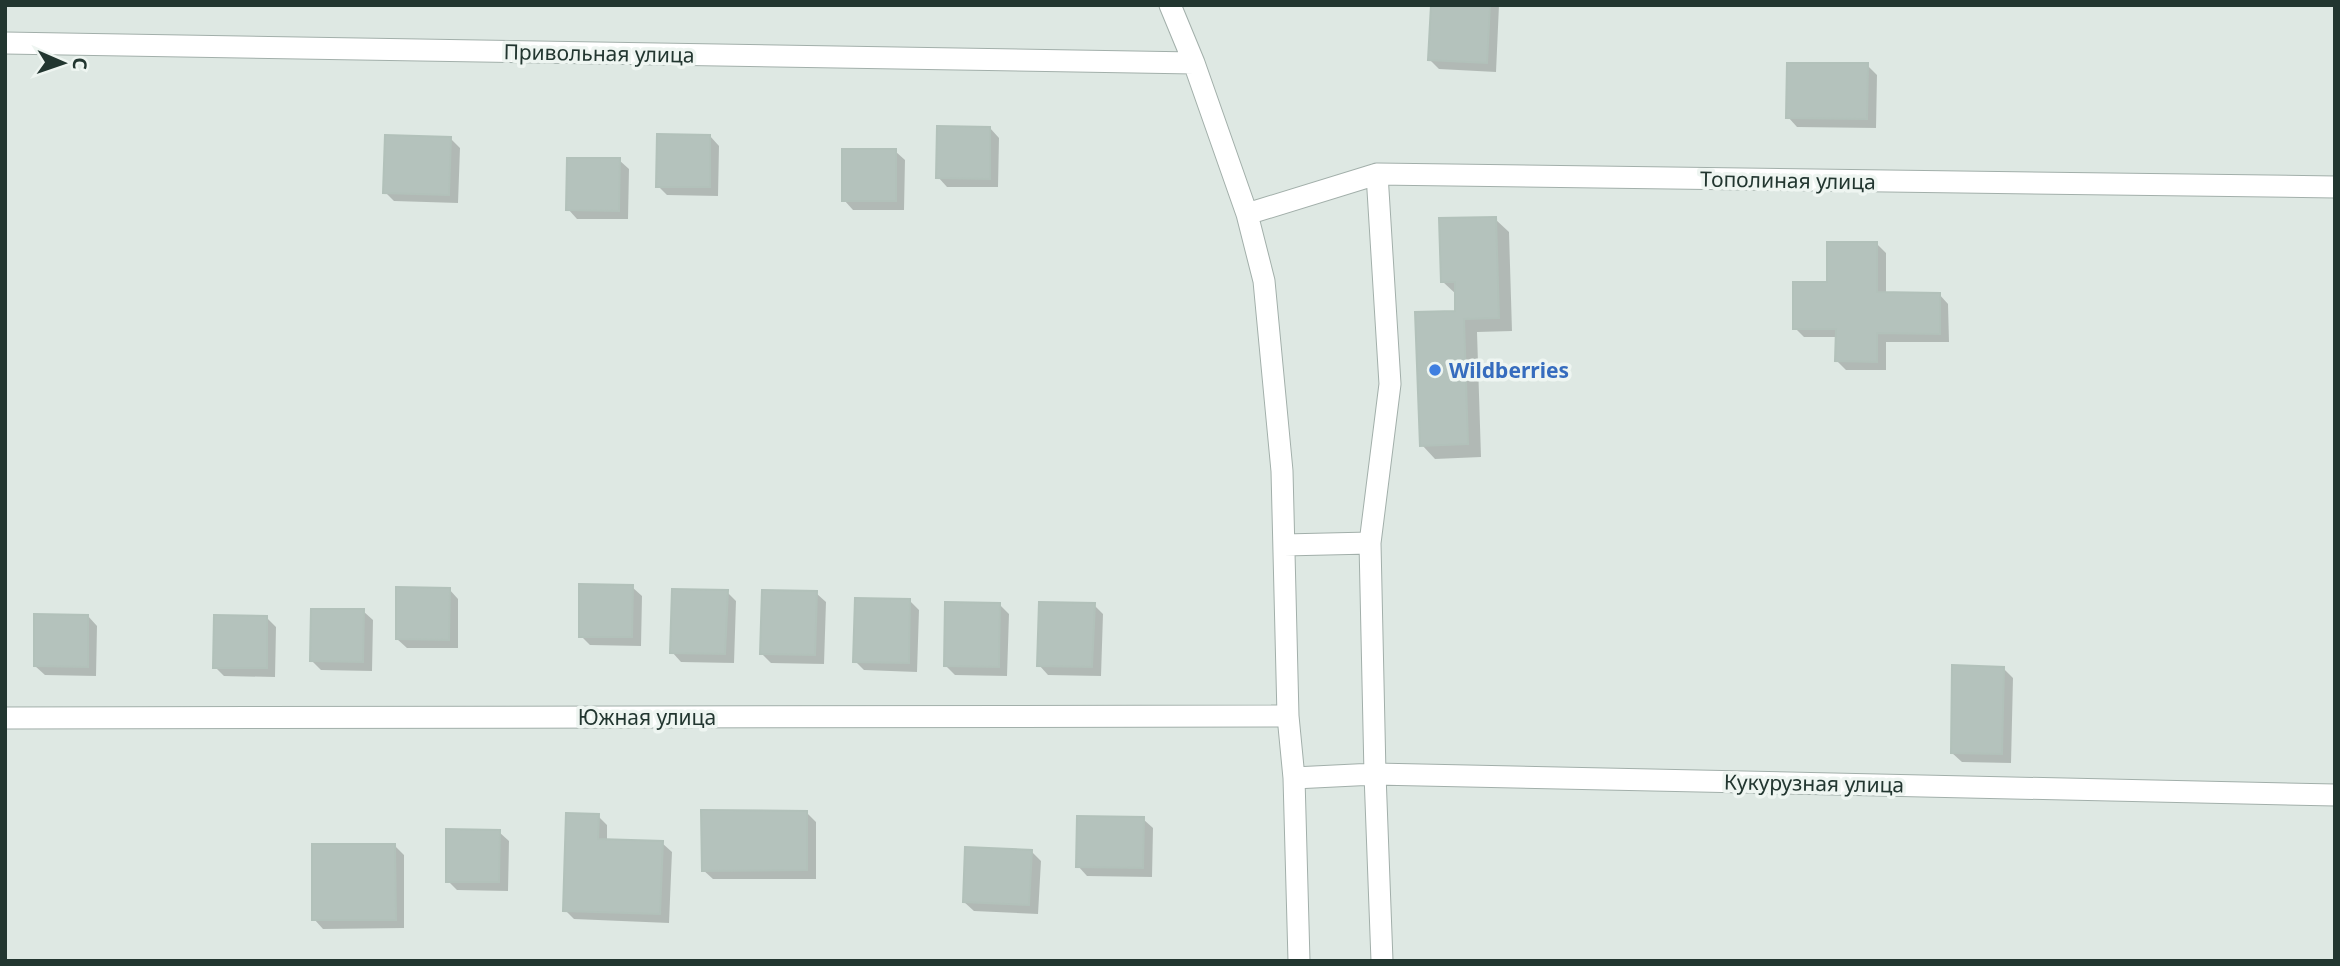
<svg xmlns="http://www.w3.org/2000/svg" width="2340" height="966" viewBox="0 0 2340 966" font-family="'Noto Sans',sans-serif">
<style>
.shadow{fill:#0003}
.building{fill:#b4c2bc;stroke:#b2c1ba;stroke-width:2}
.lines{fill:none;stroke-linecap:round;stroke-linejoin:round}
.minor-casing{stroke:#a2afaa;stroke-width:23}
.minor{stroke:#fff;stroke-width:21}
.shop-dot{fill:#3f7fe0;stroke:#eef5f1;stroke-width:2.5}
.labels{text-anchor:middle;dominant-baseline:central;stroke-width:7;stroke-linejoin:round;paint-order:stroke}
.street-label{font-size:21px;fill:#223630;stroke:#eef5f1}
.shop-label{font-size:21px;font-weight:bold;fill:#366cbe;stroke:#eef5f1;text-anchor:start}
</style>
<rect width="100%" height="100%" fill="#dee8e3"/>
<path class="shadow" d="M1433,5H1499L1496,72L1439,69L1430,60Z
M1867,65L1877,75L1876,128L1797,127L1788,117Z
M990,128L999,138L998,187H947L938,177Z
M710,136L719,146L718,196L667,195L658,186Z
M450,138L460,148L458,203L394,201L385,192Z
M895,151L905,160L904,210H853L844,200Z
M619,160L629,169L628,219H577L568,209Z
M1495,219L1509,232L1512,331L1477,332L1481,457L1435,459L1422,445L1457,312V295L1443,282Z
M1876,243L1886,253V294H1939L1948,304L1949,342H1886V370H1846L1837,361V337H1804L1795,328L1829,284Z
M632,587L642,596L641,646L590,645L581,636Z
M449,589L458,599V648H407L397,639Z
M727,592L736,601L734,663L681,662L672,652Z
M816,593L826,602L824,664L771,663L762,654Z
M910,601L919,610L917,672L864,670L855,661Z
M1000,605L1009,614L1007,676L955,675L945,665Z
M1094,605L1103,614L1101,676L1048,675L1039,665Z
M363,611L373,620L372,671L321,670L312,661Z
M88,616L97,626L96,676L45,675L35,666Z
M267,618L276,627L275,677L224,676L215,667Z
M2003,668L2013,678L2011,763L1962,762L1952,753Z
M806,812L816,822V879H713L703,870Z
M598,816L607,825V841L662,843L672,852L669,923L574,919L565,910Z
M1143,819L1153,828L1152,877L1087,876L1078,866Z
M499,832L509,841L508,891L457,890L448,881Z
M395,846L404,855V928L323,929L314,919Z
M1031,851L1041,861L1038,914L974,911L964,902Z"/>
<path class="building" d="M1431,5H1490L1487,63L1428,60Z
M1787,63H1868L1867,119L1786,118Z
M937,126L990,127V179L936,178Z
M657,134L710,135V187H656Z
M385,135L451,137L449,195L383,193Z
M842,149H896V201H842Z
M567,158H620L619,211L566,210Z
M1496,217L1499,318L1464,319L1468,444L1420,446L1415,312L1455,311V282H1441L1439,218Z
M1827,242H1877V292L1940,293V334L1877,333V362L1835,361L1836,329H1793V282H1827Z
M579,584L633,585L632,637H579Z
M396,587L450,588L449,640L396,639Z
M672,589L728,590L725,654L670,653Z
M762,590L817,591L815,655L760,654Z
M855,598L910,599L909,663L853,662Z
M945,602L1000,603L999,667L944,666Z
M1039,602L1095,603L1092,667L1037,666Z
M311,609H364L363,662L310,661Z
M34,614L88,615V667L34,666Z
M214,615L267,616V668H213Z
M1952,665L2004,667L2002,754L1951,753Z
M701,810L807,811V870L702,871Z
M566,813L599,814L598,839L663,841L660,914L563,911Z
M1077,816L1144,817L1143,868L1076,867Z
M446,829L500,830L499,882H446Z
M312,844H395L396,920H312Z
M965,847L1032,850L1029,905L963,902Z"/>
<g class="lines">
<defs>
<path id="minor" d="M1170,5L1194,63L1247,214L1264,281L1282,471L1288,716L1294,778L1299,961
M5,43L1194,63
M1377,174L1390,384L1370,543L1375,774L1382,961
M1247,214L1377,174L2335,187
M1284,545L1370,543
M5,718L1288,716
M1294,778L1375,774L2335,795"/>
</defs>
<use href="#minor" class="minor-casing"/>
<use href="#minor" class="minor"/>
</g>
<circle class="shop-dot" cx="1435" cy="370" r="7"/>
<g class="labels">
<g class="street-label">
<text transform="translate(599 53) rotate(1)">Привольная улица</text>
<text transform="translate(1788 180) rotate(1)">Тополиная улица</text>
<text x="647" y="717">Южная улица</text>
<text transform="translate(1814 783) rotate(1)">Кукурузная улица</text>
</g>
<g class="shop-label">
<text x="1449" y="370">Wildberries</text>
</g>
</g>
<rect width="2340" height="966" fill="none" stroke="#223630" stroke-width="14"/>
<g transform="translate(63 63) rotate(92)" stroke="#eef5f1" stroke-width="5" paint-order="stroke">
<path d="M0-5L12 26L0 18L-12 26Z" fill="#223630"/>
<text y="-10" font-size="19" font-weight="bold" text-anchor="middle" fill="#223630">С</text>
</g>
</svg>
